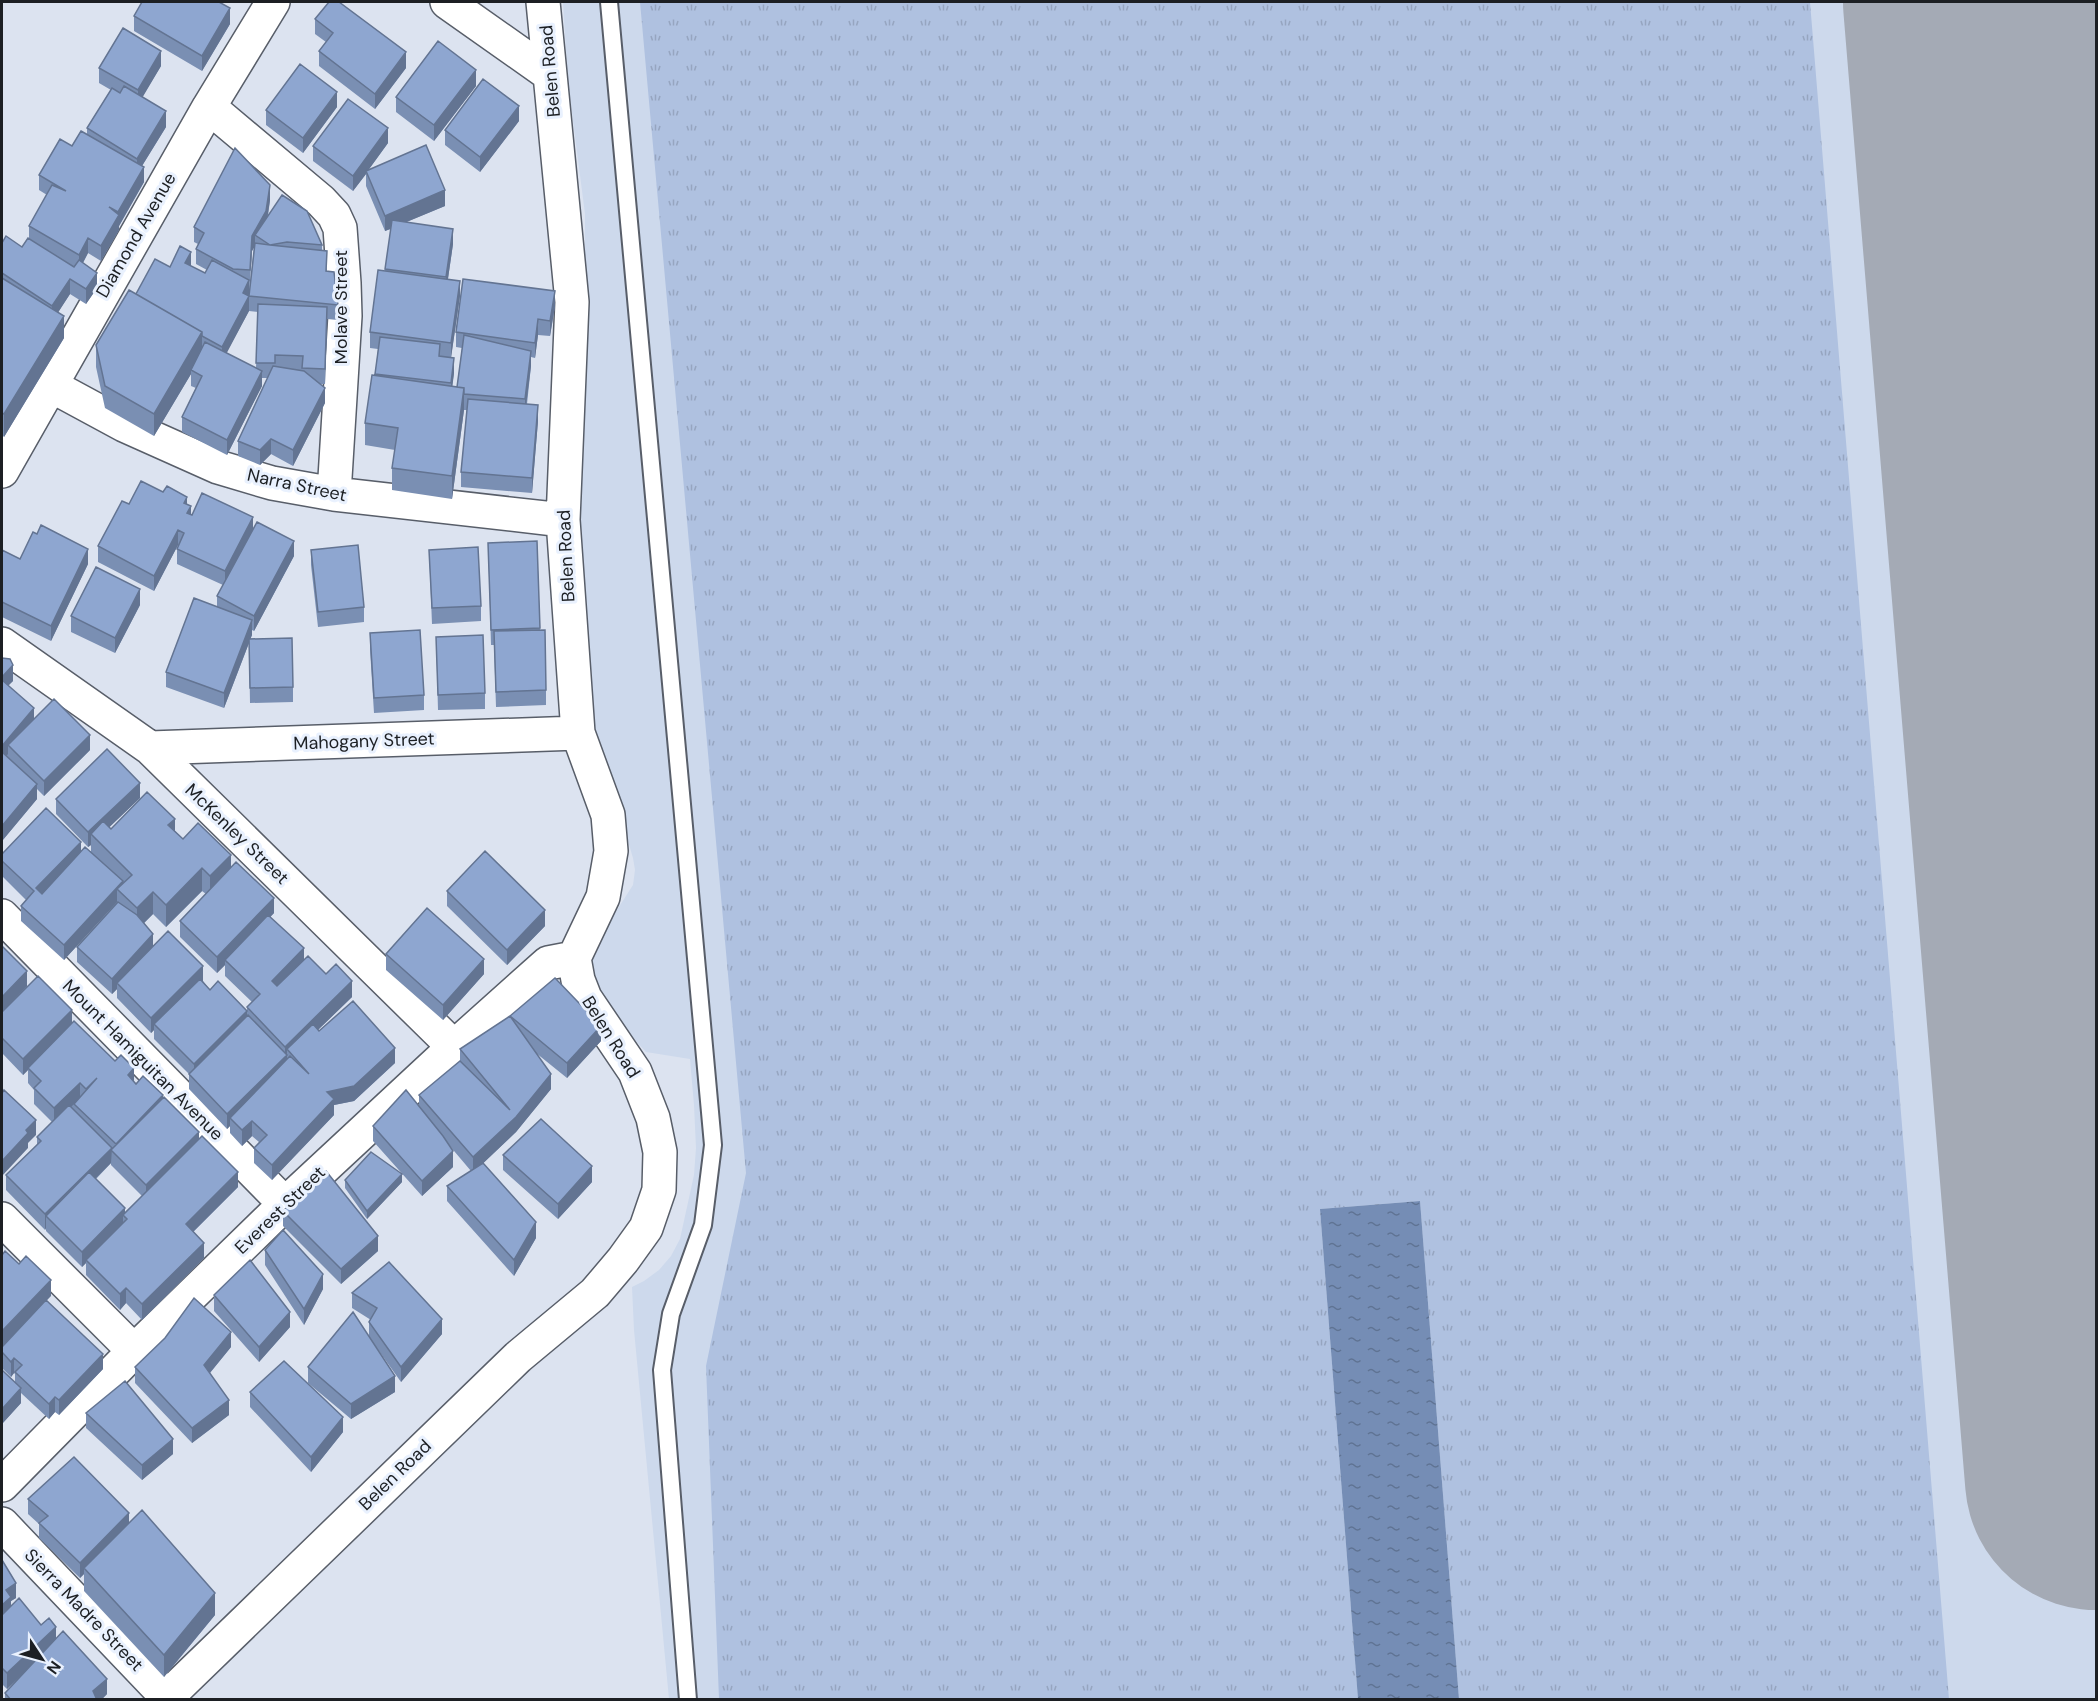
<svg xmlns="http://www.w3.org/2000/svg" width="2098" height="1701" viewBox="0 0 2098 1701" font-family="'DM Sans',sans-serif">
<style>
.built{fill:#cdd9ec}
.grass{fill:url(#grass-tufts)}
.water{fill:url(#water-ripples)}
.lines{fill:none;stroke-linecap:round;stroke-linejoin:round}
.taxiway{stroke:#a4aab5;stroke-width:105}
.runway{stroke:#a4aab5;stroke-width:262}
.lane-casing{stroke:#585e69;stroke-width:20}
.street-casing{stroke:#585e69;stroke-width:36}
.lane{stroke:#fff;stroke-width:16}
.street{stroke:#fff;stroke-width:33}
.wall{fill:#7a8fb3;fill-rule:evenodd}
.shaded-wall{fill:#637492}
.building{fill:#8ea6d0;stroke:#637492;stroke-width:1.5}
.labels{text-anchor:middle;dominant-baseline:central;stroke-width:6;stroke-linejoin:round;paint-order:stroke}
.street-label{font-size:18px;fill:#1c1f23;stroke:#e9f1fe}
</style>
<defs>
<pattern id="grass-tufts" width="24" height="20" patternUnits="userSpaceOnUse" patternTransform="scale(1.5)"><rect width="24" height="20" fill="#afc1e0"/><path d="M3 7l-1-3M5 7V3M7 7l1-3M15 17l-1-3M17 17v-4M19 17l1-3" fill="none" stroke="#96a5c0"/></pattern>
<pattern id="water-ripples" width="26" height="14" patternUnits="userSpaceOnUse" patternTransform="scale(1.5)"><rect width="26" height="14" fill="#758db5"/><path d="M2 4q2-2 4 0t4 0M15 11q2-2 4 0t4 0" fill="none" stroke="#5f7393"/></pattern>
</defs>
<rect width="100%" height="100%" fill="#dce3f0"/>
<path class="built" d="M563,2H2096V1699H669L634,1330L632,1287L644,1281L659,1270L671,1256L680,1239L694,1175L696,1148L694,1105L690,1059L646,1052L601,1003L588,962L599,938L633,885L635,870L633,858L592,719L574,525L585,282V214L568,82Z"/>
<path class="grass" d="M640,2H1810L1949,1699H1459L1420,1201L1320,1209L1358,1699H719L706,1366L746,1173Z"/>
<path class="water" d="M1420,1201L1459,1699H1358L1320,1209Z"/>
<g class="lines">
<path class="taxiway" d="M1965,2L1976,30
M2010,431L2013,339L2028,280L2048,236L2073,200L2096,174"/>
<path class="runway" d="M1974,2L2096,1479"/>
<defs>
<path id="lane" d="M609,2L713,1145L703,1225L671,1314L662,1370L688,1700"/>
<path id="street" d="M447,2L549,74
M209,107L321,201L334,215L340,228L344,283L345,316L334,494
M50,385L124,425L218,467L272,483L334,494L563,520
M2,471L209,107L273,2
M2,644L150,748L454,1047
M150,748L578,733
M2,916L285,1204
M2,1219L134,1351
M2,1485L134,1351L285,1204L454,1047L548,963L574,958
M2,1524L167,1697
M164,1700L518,1357L595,1293L623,1260L646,1228L659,1190L660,1152L653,1118L635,1072L585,998L578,980L574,958L603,897L611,851L608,815L578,733L563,520L572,302L543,2"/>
</defs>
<use href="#lane" class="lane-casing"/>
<use href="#street" class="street-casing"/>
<use href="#lane" class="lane"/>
<use href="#street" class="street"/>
</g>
<path class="wall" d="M134,16L230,24L202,71L134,31Z
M315,19L406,68L375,109L319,66V51L326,42L315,34Z
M161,66L142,97L166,127L142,166L144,182L119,226V230L101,261L88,253L83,263L97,288L86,304L70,294L58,312L64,338L4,437L2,435V243L22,247L29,238V226L47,195L39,190V175L72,146L87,134V128L111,90L99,83V68Z
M476,86L434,141L396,112V97Z
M337,107L303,153L266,125V110Z
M519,121L480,172L445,145V130Z
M388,143L369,169L445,206L406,222L453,244L448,279L460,296L451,357L454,373L452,386L457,387L462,348L456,347V332L555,306L550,336L538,335L535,358L531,357V366L527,404L538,421L532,493L461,487V472L467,410H464L452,499L392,490V468L395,450L365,445V423L375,375L378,349L370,348V332L385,271L391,229L385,231L366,186V174L353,191L313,161V146Z
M270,200L268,216L322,245V250L327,271L338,305V320L327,319L325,384H320L325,403L293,466L271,454L260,465L238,456V441L268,378H262V386L227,455L182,432V417L196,388L191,386V374L154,436L105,408L96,367V345L136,294L170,267L191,266L205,273L207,270L196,264V249L198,244L194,242V227ZM254,247L249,294L252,251ZM249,296V311L258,312L256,368L226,353L249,311Z
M129,504H187L191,515L253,530L294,556L254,631L252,630V635L250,639L293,687V702L250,703L249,643L224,708L166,687V672L217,607V596L223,585L177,564V549L178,546V545L154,591L98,562V546Z
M537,541L540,630L546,690V705L496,707L494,645H491L488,543Z
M2,550L20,559L88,564L51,641L2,617Z
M311,550L364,607V622L318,627L311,565Z
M429,550L481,606V621L432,624Z
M140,605L115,653L71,632V616Z
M370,633L424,695V710L374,713L370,649Z
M436,637L485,693V709L438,710Z
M2,658L13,681L8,685L34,719L90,750L44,796L37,789V799L2,841Z
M140,798L109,827L111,829L175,831L183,839L231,868L274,913L270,917L304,961L326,974L352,997L318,1030L319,1031L395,1063L354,1101L334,1105V1115L272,1180L254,1163V1148L259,1142L252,1136L242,1146L230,1133V1126L227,1129L189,1089V1074L154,1039V1030L151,1033L117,998V989L112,994L77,962V947L117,902L64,960L21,921V906L26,900L2,876V854L91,851V845L88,847L56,814V799ZM202,891L206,894L180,921V937L217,973L225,965V976L252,1002L247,1007V1011L210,990L203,981L153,946L144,923L153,914L166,927Z
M447,891L545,926L507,965L447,906Z
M2,946L27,986L72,1023L136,1084L163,1099L199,1139L238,1187L193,1232L204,1258L142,1320L126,1303L120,1310L86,1275V1263L82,1267L46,1231V1228L45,1230L6,1190V1175L37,1145V1137L52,1122L34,1104V1090L28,1083V1070L23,1075L2,1053ZM111,1163V1165L142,1196L125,1212L96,1179Z
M386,954L484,974L443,1020L386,970Z
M510,1016L601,1041L567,1078L536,1053L551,1089L516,1132L482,1164L536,1238L514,1276L447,1201V1186L471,1171L449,1145L453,1167L422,1196L373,1141V1126L419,1107V1095L460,1062V1049Z
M503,1155L592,1182L558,1219L503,1170Z
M345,1180L402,1182L367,1219L345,1188Z
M283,1211L378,1251L341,1284L283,1226Z
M265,1250L323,1289L304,1325L265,1265Z
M352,1293L442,1334L401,1382L374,1344L395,1392L351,1419L308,1383V1367L369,1337V1322L371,1320L352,1308Z
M214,1295L290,1327L259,1362L214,1311Z
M51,1296L46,1301L103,1369L59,1415L55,1412L49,1419L21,1393V1403L2,1424V1370L15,1383V1374L14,1373L11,1377L2,1368V1347L21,1327Z
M231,1347L210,1373L229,1415L192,1443L135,1383V1367Z
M250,1392L343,1432L311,1472L250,1407Z
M86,1413L173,1454L142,1480L86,1428Z
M28,1499L129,1523L215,1615L164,1677L84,1591V1574L80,1578L39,1538V1524L28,1514Z
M2,1560L16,1598L11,1601V1605L41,1625L56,1638L107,1694L101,1700H5V1693L23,1674L7,1689L2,1684Z"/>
<path class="shaded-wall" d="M230,8V24L202,71V56Z
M161,51V66L138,105V90Z
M406,52V68L375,109V94Z
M476,70V86L434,141V125Z
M337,92V107L303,153V138Z
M519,106V121L480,172V157Z
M166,111V127L137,174V159Z
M388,128V143L367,172L366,171V174L353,191V176Z
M144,167V182L119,226V230L101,261V246L118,216V212Z
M270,185V200L266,226L255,235V246L252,251L250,285L252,236Z
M445,190V206L385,231V216Z
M453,229V244L446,292V277Z
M88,238V253L79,270V255Z
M191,252V267L185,263Z
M97,273V288L86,304V289Z
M70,279V294L52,322V306Z
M249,280V311L222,362V347L243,293Z
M460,281V296L451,358V343Z
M555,291V306L550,336V321Z
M327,307V322L325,384V369Z
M64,316V338L4,437V414Z
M538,319V335L535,358V343Z
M202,332V355L191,370V374L154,436V414Z
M531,351V366L525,414V399Z
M454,358V373L451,398V383Z
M262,371V386L227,455V440Z
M325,388V403L293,466V450Z
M464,388V410L452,499V476Z
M538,405V421L532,493V478Z
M271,439V454L260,465V450Z
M187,497V512L191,506V522L187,528L184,503Z
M253,517V532L225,586V571Z
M178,530V545L154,591V576Z
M294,541V556L254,631V616Z
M88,549V564L51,641V626Z
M140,589V605L115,653V638Z
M252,620V635L224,708V693Z
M13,665V681L2,692V677Z
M34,708V723L8,745V754L2,761V746Z
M90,735V750L44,796V781Z
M140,783V798L96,840L91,834V845L88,847V832Z
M37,784V799L2,841V826Z
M175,819V841L168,825Z
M81,842V857L36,904V888Z
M231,855V877L210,898V876Z
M202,868V891L166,927V905Z
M123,881V894L117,889V902L64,960V945Z
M153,892V914L137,930V908Z
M274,898V913L227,963L225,960V965L217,973V957Z
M545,910V926L507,965V950Z
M153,934V949L117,983V989L112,994V979Z
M304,948V964L272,997V981Z
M484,959V974L443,1020V1005Z
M203,966V981L157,1027L154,1024V1030L151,1033V1018Z
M27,971V986L2,1012V997Z
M352,981V997L292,1055L287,1049V1070L230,1118V1126L227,1129V1114L285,1057V1047Z
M72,1010V1025L28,1068V1070L23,1075V1059Z
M247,1011V1026L194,1079V1064Z
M601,1026V1041L567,1078V1063Z
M395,1048V1063L354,1101L334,1105V1115L272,1180V1165L327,1092Z
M134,1068V1083L128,1075Z
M551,1074V1089L516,1132L473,1173V1157Z
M80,1083V1098L54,1124V1108Z
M163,1095V1110L116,1154V1144Z
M36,1120V1135L28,1143V1148L2,1176V1161L26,1130Z
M252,1121V1136L242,1146V1130Z
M199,1132V1147L146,1200V1185Z
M112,1148L111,1163L52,1222L46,1216V1228L45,1230V1214Z
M453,1151V1167L422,1196V1181Z
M592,1166V1182L558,1219V1204Z
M238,1172V1187L186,1239V1224Z
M402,1174V1182L367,1219V1211Z
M125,1208V1218L123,1215V1226L86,1260V1263L82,1267V1252Z
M536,1222V1238L514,1276V1260Z
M378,1236V1251L341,1284V1269Z
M204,1243V1258L142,1320V1304Z
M323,1274V1289L304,1325V1309Z
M51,1280V1296L2,1347V1331Z
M126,1288V1303L120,1310V1294Z
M290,1312V1327L259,1362V1347Z
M442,1319V1334L401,1382V1367Z
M231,1332V1347L204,1380V1365Z
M103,1354V1369L59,1415V1400Z
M14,1358V1373L11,1377V1362Z
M395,1376V1392L351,1419V1404Z
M21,1388V1403L2,1424V1409Z
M55,1397V1412L49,1419V1404Z
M229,1400V1415L192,1443V1428Z
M343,1417V1432L311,1472V1457Z
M173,1439V1454L142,1480V1465Z
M129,1513V1528L84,1568V1574L80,1578V1563Z
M16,1583V1598L11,1601V1612L2,1620V1605L6,1590Z
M215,1593V1615L164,1677V1655Z
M56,1627V1642L7,1689V1673Z
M107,1679V1694L101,1700H93V1691Z"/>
<path class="building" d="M142,2H219L230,8L202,56L134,16Z
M329,2H339L406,52L375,94L319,51L333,33L315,19Z
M123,28L161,51L138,90L99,68Z
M438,41L476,70L434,125L396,97Z
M300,64L337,92L303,138L266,110Z
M483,79L519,106L480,157L445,130Z
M124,86L166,111L137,159L87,128L112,88L120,93Z
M348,99L388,128L353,176L313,146Z
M81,131L144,167L118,212L109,207L119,215L101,246L88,238L79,255L29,226L52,185L66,191L39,175L60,139L72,146Z
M426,145L445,190L385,216L366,171Z
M235,148L270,185L266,211L252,236L250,270L233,269L196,249L204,233L194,227Z
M282,195L307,211L322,245L287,242L270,245L327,251L326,271L334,272L338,305L249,296L255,243L270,245L255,235Z
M392,220L453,229L446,277L385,269Z
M6,236L22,247L28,238L74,267L79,260L97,273L86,289L70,279L52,306L2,273V243Z
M180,246L191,252L185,263L205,273L212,260L249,280L243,293L249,296L222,347L202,336V332L136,294L155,259L170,267Z
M378,270L460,281L451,343L370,332Z
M2,278L64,316L4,414L2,413Z
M463,279L555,291L550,321L538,319L535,343L456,332Z
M129,290L202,332L154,414L105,386L96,345Z
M258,304L327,307L325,369L302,368L303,356L275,355V363H256Z
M464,335L531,351L525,399L464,394V388L457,387Z
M380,337L440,344L439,356L454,358L451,383L375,374Z
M205,342L262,371L227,440L182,417L202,376L191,370Z
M273,366L304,371L325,388L293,450L271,439L260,450L238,441Z
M372,375L464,388L452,476L392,468L398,428L365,423Z
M468,399L538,405L532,478L461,472Z
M141,481L163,492L167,486L187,497L184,503L191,506L187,513L192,515L202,493L253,517L225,571L177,549L184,533L178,530L154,576L98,546L122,501L129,504Z
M257,522L294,541L254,616L217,596Z
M41,525L88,549L51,626L2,602V550L20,559L33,532L37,534Z
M537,541L540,628L491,630L488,543Z
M358,545L364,607L318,612L311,550Z
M478,547L481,606L432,608L429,550Z
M96,567L140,589L115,638L71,616Z
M194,598L252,620L224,693L166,672Z
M420,630L424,695L374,698L370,633Z
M545,630L546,690L496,692L494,631Z
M483,635L485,693L438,695L436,637Z
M292,638L293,687L250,688L249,639Z
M2,658L10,659L13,665L2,677Z
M2,680L34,708L2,746Z
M54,699L90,735L44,781L8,745Z
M107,749L140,783L88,832L56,799Z
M2,752L37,784L2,826Z
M147,792L175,819L168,825L183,839L198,823L231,855L210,876L202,868L166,905L153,892L137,908L117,889L132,875L91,834L103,821L111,829Z
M46,808L81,842L36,888L42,894L85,847L123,881L64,945L21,906L34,891L2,861V854Z
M485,851L545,910L507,950L447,891Z
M236,862L274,898L217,957L180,921Z
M118,902L137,915L153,934L112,979L77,947Z
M427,908L484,959L443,1005L386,954Z
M268,915L304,948L272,981L277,986L308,956L326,974L336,964L352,981L285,1047L247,1007L260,994L225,960Z
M168,931L203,966L151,1018L117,983Z
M2,946L27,971L2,997Z
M38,976L72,1010L23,1059L2,1038V1012Z
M555,978L601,1026L567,1063L510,1016L551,1074L516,1117L473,1157L419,1095L460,1061L510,1110L460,1049L510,1016Z
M200,979L210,990L218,981L247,1011L194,1064L154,1024Z
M353,1001L395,1048L354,1086L327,1092L334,1099L272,1165L254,1148L267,1135L252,1121L242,1130L230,1118L290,1056L309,1074L287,1049L313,1024L319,1031Z
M248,1015L287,1055L227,1114L189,1074Z
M74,1021L115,1061L121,1055L134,1068L128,1075L136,1084L143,1076L163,1095L116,1144L74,1104L97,1078L86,1089L80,1083L54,1108L34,1088L41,1081L28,1068Z
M4,1090L36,1120L26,1130L28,1133L2,1161V1093Z
M406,1090L443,1136L453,1151L422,1181L373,1126Z
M164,1097L199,1132L146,1185L111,1150Z
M69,1105L112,1148L45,1214L6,1175L41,1141L37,1137Z
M541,1119L592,1166L558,1204L503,1155Z
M202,1136L238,1172L186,1224L204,1243L142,1304L126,1288L120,1294L86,1260L127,1219L123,1215Z
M371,1152L402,1174L367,1211L345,1180Z
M483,1163L536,1222L514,1260L447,1186Z
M326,1171L378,1236L341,1269L283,1211Z
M89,1172L125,1208L82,1252L46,1216Z
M283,1230L323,1274L304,1309L265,1250Z
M5,1251L19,1264L26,1256L51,1280L2,1331V1255Z
M250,1260L290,1312L259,1347L214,1295Z
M389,1262L442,1319L401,1367L369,1322L377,1308L352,1293Z
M194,1298L231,1332L204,1365L229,1400L192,1428L135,1367L165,1338Z
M46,1300L103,1354L59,1400L55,1397L49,1404L15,1372L22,1365L14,1358L11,1362L2,1352V1347Z
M353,1312L395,1376L351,1404L308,1367Z
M284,1361L343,1417L311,1457L250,1392Z
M2,1370L21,1388L2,1409Z
M125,1381L173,1439L142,1465L86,1413Z
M74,1457L129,1513L80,1563L39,1523L48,1516L28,1499Z
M142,1510L215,1593L164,1655L84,1568Z
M2,1560L16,1583L6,1590L11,1597L2,1605Z
M19,1598L41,1625L49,1618L56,1627L7,1673L2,1668V1615Z
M63,1631L107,1679L93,1691L97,1700H11L5,1693Z"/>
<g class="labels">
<g class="street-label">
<text transform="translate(550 71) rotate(-95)">Belen Road</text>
<text transform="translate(136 235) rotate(-60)">Diamond Avenue</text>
<text transform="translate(341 307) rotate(-90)">Molave Street</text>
<text transform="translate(297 485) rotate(12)">Narra Street</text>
<text transform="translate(566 556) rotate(-93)">Belen Road</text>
<text transform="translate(364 741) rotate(-2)">Mahogany Street</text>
<text transform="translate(237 834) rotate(44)">McKenley Street</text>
<text transform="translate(611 1037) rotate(58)">Belen Road</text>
<text transform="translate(143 1060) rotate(45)">Mount Hamiguitan Avenue</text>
<text transform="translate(280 1210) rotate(-44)">Everest Street</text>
<text transform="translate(395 1475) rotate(-44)">Belen Road</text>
<text transform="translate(84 1610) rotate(46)">Sierra Madre Street</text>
</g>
</g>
<rect width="2098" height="1701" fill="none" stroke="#1c1f23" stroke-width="6"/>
<g transform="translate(42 1659) rotate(126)" stroke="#e9f1fe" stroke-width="4.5" paint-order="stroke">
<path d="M0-4.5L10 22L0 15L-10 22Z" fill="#1c1f23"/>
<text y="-9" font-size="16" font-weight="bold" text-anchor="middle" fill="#1c1f23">N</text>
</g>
</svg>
